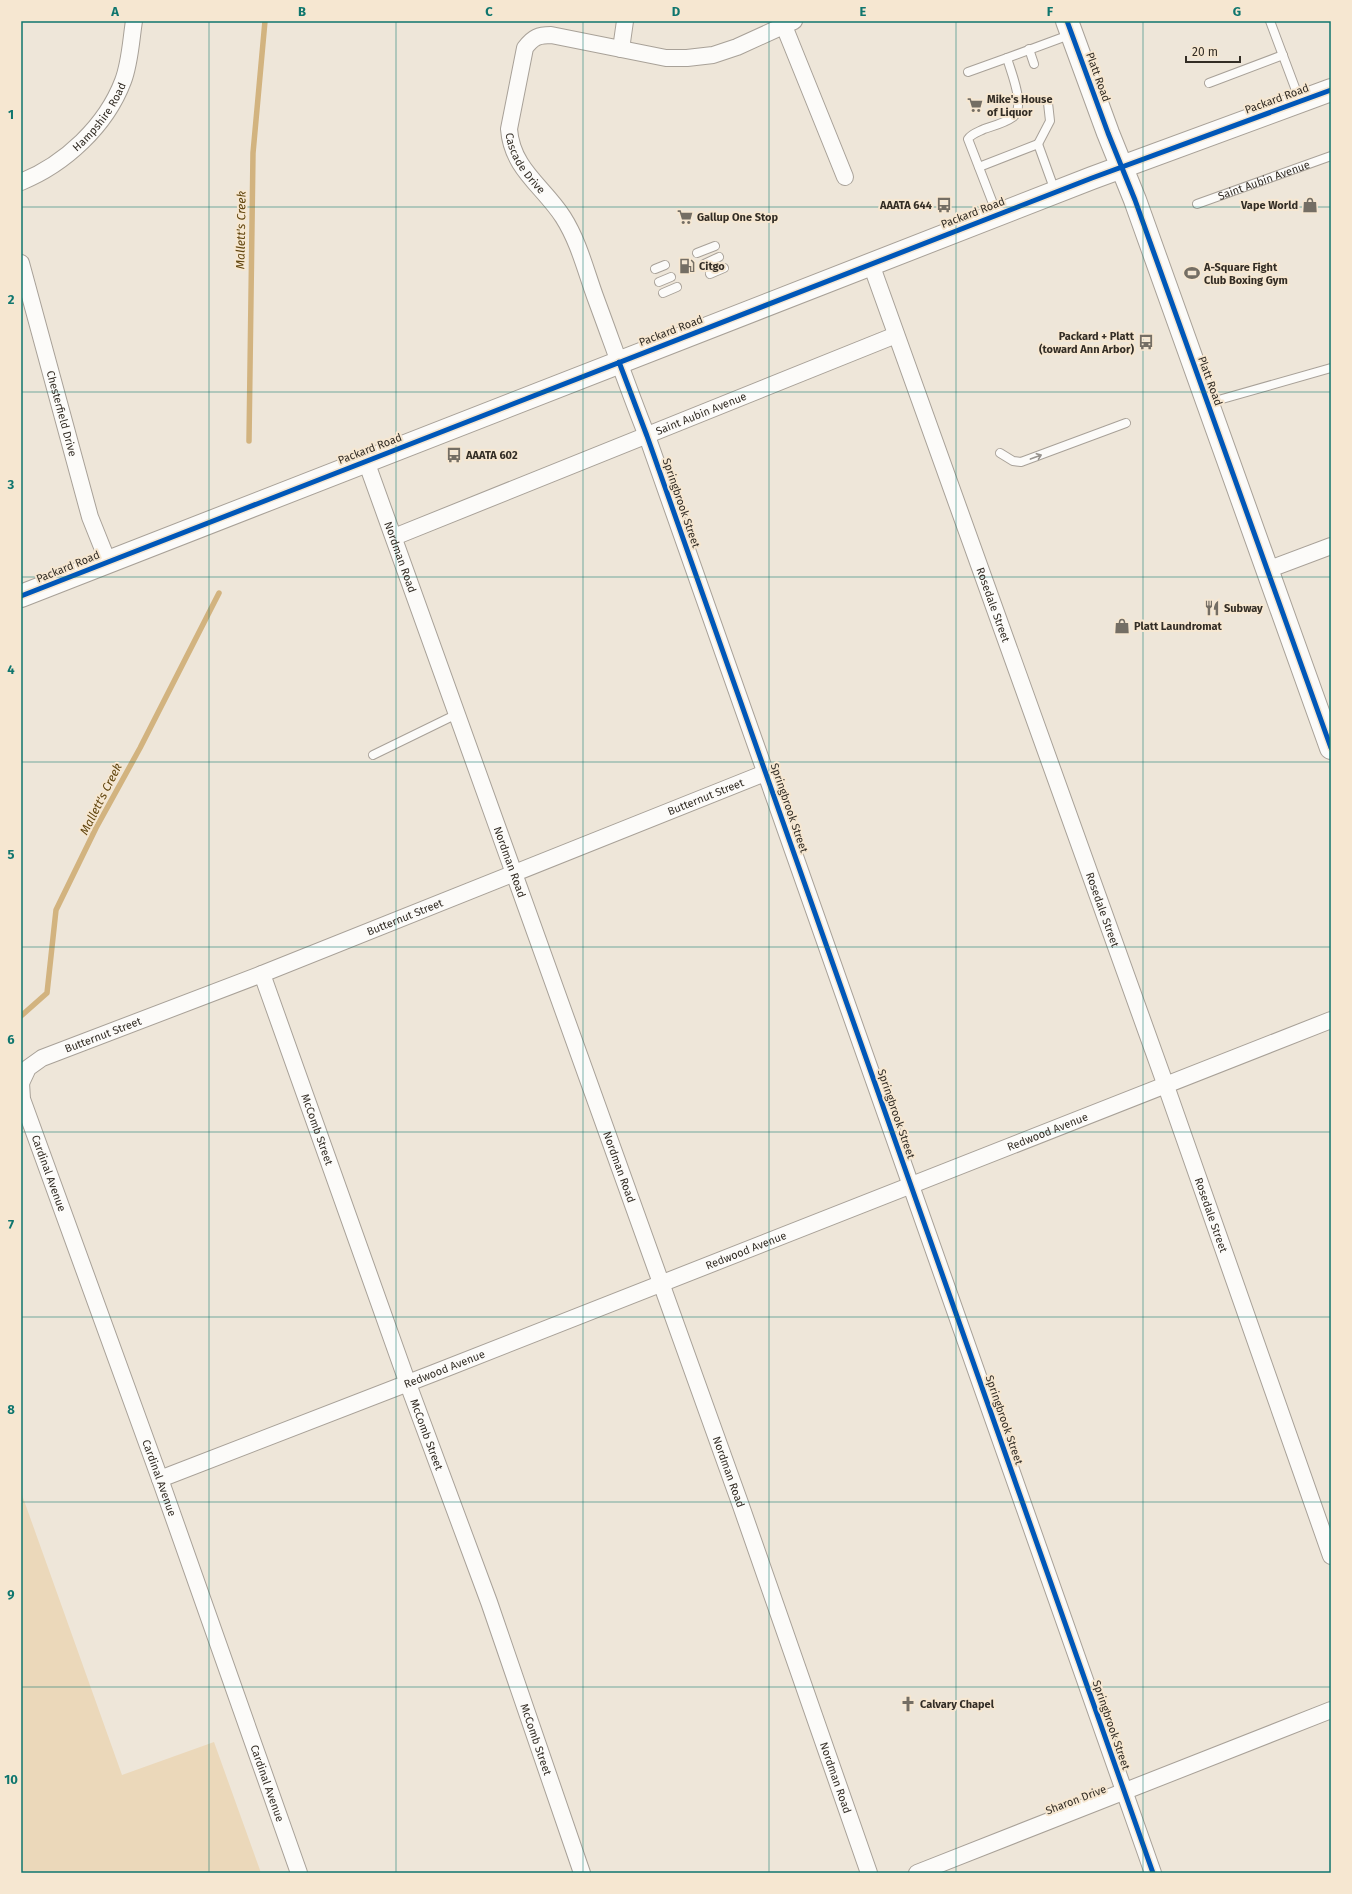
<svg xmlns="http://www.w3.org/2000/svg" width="1352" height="1894" viewBox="0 0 1352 1894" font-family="'Fira Sans',sans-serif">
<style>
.green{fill:#ebd8ba}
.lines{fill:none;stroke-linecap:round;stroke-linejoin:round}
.stream{stroke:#d2b37f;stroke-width:5.5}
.lane-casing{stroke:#a8a198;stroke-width:10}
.street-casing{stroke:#a8a198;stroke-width:18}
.secondary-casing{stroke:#a8a198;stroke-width:24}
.lane{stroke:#fcfbf9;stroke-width:8}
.street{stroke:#fcfbf9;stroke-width:16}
.secondary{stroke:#fcfbf9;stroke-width:22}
.cycleway-casing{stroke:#f6e7d1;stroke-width:8}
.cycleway{stroke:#0057b8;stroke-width:5}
.oneway{stroke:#98948f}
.grid{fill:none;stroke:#0f766e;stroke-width:1;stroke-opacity:0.55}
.labels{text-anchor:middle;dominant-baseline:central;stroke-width:4;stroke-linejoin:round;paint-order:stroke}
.street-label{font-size:11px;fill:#332d25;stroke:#f6e7d1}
.poi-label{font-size:11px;font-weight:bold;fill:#332d25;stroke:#f6e7d1;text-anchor:start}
.water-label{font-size:12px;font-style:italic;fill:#61450e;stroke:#f6e7d1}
.neatline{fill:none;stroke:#0f766e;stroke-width:1.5}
.grid-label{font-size:13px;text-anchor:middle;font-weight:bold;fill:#0f766e}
</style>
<rect width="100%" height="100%" fill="#eee6d9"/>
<path class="green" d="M21,1492L122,1775L214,1742L261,1873H21Z"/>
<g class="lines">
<path class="stream" d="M249,441L253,153L265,21
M21,1016L47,993L56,910L96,828L140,748L219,593"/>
<defs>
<g id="lane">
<path d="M1270,21L1300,101"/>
<path d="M1029,49L1034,64"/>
<path d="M968,72L1007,58"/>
<path d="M1209,83L1283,55"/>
<path d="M1038,144L1050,121L1048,103"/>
<path d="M979,167L1038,144L1055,191"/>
<path id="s1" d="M1197,204L1331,156"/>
<path d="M997,214L968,139C971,134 978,132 984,129C993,126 1005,123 1013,117C1026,107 1011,72 1007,58L1072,34"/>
<path d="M697,253L715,246"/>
<path d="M704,264L719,257"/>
<path d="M655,269L665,265"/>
<path d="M710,274L724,268"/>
<path d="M659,282L671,277"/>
<path d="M663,293L677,287"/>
<path d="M1208,403L1331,368"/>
<path d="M1000,453L1013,461L1021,462L1126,423"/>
<path d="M373,755L457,714"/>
</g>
<g id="street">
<path id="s2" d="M794,21L737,47L713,55L687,58H666L551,35C539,35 533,37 525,48L509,129C512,169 543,186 563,217C579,242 586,272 596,299C613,345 629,391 647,436L1153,1873"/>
<path d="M784,26L845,177"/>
<path d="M621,49L625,21"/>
<path id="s3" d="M21,182C65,164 106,126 123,81C130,63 131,40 134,21"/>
<path id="s4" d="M21,263L90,517L108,562"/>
<path id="s5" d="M871,264L1166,1086L1331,1556"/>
<path id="s6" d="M366,461L740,1503L869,1873"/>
<path id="s7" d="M394,537L896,335"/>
<path d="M1267,570L1331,546"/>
<path id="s8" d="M262,974L408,1384L489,1602L582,1873"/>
<path id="s9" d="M21,1083L22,1099L160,1479L299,1873"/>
<path id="s10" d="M21,1083L28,1068L42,1058L262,974L765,773"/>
<path id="s11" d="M160,1479L434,1373L1331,1020"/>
<path d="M917,1873L1331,1710"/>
</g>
<path id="secondary" d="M1067,21L1108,133L1135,200L1331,748
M21,596L1092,178L1331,90"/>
</defs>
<use href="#lane" class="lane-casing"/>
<use href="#street" class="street-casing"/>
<use href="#secondary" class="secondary-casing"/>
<use href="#lane" class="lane"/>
<use href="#street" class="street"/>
<use href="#secondary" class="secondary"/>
<defs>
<path id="cycleway" d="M1067,21L1108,133L1135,200L1331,748
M619,362L647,436L1153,1873
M21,596L1092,178L1331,90"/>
</defs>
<use href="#cycleway" class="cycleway-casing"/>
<use href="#cycleway" class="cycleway"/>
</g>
<defs><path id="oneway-shaft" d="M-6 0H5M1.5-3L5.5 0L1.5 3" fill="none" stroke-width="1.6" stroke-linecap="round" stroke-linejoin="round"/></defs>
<use class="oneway" href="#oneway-shaft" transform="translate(1036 457) rotate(-20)"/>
<path class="grid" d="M209,21V1873M396,21V1873M583,21V1873M769,21V1873M956,21V1873M1143,21V1873M21,207H1331M21,392H1331M21,577H1331M21,762H1331M21,947H1331M21,1132H1331M21,1317H1331M21,1502H1331M21,1687H1331"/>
<defs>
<symbol id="supermarket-bare" viewBox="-9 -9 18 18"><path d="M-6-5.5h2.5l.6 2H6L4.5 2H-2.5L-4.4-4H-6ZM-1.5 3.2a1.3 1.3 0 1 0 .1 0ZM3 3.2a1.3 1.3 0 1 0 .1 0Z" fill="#746e64" stroke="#f6e7d1" stroke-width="2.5" paint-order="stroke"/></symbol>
<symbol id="bus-bare" viewBox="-9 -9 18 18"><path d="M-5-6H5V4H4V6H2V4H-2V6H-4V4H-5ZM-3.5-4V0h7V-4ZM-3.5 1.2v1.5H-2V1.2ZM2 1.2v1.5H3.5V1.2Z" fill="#746e64" stroke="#f6e7d1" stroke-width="2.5" paint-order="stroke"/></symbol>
<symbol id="shop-bare" viewBox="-9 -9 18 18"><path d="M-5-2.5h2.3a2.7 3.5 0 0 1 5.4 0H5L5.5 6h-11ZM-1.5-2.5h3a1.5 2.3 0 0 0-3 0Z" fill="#746e64" stroke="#f6e7d1" stroke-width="2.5" paint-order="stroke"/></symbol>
<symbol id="fuel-bare" viewBox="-9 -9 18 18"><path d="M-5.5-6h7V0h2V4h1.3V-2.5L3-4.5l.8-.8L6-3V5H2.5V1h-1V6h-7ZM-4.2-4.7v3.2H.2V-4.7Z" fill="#746e64" stroke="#f6e7d1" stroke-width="2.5" paint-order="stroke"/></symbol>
<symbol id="stadium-bare" viewBox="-9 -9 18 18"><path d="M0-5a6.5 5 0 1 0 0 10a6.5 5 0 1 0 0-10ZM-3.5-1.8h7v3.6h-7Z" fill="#746e64" stroke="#f6e7d1" stroke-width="2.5" paint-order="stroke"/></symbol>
<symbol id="restaurant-bare" viewBox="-9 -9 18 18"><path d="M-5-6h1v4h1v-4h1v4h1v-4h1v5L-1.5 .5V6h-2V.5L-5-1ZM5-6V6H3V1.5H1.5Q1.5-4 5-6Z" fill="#746e64" stroke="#f6e7d1" stroke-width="2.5" paint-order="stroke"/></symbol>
<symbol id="church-bare" viewBox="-9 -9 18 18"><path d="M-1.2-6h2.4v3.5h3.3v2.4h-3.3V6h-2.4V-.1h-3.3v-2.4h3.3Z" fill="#746e64" stroke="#f6e7d1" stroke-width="2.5" paint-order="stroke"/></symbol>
</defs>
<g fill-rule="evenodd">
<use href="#supermarket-bare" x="964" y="94" width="22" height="22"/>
<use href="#bus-bare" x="933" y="194" width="22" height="22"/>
<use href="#shop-bare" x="1299" y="194" width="22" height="22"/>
<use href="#supermarket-bare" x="674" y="206" width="22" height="22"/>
<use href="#fuel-bare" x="676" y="255" width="22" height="22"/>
<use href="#stadium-bare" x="1181" y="262" width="22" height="22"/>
<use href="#bus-bare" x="1135" y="331" width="22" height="22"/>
<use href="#bus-bare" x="443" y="444" width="22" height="22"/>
<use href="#restaurant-bare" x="1201" y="597" width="22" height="22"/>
<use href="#shop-bare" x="1111" y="615" width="22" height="22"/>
<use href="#church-bare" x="897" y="1693" width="22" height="22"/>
</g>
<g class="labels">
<g class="street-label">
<text transform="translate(1098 77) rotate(70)">Platt Road</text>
<text transform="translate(1277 99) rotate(-20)">Packard Road</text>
<text stroke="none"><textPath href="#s3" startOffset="104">Hampshire Road</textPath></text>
<text stroke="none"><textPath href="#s2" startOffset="404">Cascade Drive</textPath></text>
<text stroke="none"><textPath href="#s1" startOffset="71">Saint Aubin Avenue</textPath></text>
<text transform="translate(973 213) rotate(-21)">Packard Road</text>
<text transform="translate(671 331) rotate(-21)">Packard Road</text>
<text transform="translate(1210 381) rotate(70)">Platt Road</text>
<text stroke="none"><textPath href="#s4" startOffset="156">Chesterfield Drive</textPath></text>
<text stroke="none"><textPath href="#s7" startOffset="331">Saint Aubin Avenue</textPath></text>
<text transform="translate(370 449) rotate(-21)">Packard Road</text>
<text transform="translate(681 503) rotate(71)">Springbrook Street</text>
<text stroke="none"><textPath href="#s6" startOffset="102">Nordman Road</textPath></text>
<text transform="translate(68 567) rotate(-22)">Packard Road</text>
<text stroke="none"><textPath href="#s5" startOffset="362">Rosedale Street</textPath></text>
<text stroke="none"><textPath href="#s10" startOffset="747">Butternut Street</textPath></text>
<text transform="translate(789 808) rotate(71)">Springbrook Street</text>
<text stroke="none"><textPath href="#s6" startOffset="426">Nordman Road</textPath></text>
<text stroke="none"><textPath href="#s5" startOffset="686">Rosedale Street</textPath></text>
<text stroke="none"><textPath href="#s10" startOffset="423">Butternut Street</textPath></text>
<text stroke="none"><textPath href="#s10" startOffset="99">Butternut Street</textPath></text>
<text transform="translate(896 1114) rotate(71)">Springbrook Street</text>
<text stroke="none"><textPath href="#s8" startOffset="165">McComb Street</textPath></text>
<text stroke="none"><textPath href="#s11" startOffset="953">Redwood Avenue</textPath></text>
<text stroke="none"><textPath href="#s6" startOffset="750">Nordman Road</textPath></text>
<text stroke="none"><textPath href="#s9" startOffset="95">Cardinal Avenue</textPath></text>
<text stroke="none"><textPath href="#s5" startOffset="1010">Rosedale Street</textPath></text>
<text stroke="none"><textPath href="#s11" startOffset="629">Redwood Avenue</textPath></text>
<text stroke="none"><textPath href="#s11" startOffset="305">Redwood Avenue</textPath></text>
<text transform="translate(1004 1420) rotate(71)">Springbrook Street</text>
<text stroke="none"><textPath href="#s8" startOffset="489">McComb Street</textPath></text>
<text stroke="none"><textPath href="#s6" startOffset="1074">Nordman Road</textPath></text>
<text stroke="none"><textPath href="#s9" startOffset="419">Cardinal Avenue</textPath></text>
<text transform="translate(1111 1725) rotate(71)">Springbrook Street</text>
<text stroke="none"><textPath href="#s8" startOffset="813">McComb Street</textPath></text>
<text stroke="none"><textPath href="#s6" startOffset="1398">Nordman Road</textPath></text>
<text stroke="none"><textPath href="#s9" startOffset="743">Cardinal Avenue</textPath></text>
<text transform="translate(1076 1800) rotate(-21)">Sharon Drive</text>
</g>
<g class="poi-label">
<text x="987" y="99">Mike's House<tspan x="987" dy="13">of Liquor</tspan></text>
<text x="932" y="205" text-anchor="end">AAATA 644</text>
<text x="1298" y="205" text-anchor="end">Vape World</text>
<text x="697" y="217">Gallup One Stop</text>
<text x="699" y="266">Citgo</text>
<text x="1204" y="267">A-Square Fight<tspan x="1204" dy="13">Club Boxing Gym</tspan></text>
<text x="1134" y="336" text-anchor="end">Packard + Platt<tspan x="1134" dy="13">(toward Ann Arbor)</tspan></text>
<text x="466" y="455">AAATA 602</text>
<text x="1224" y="608">Subway</text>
<text x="1134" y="626">Platt Laundromat</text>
<text x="920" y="1704">Calvary Chapel</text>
</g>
<g class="water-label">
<text transform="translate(241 230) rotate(-89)">Mallett's Creek</text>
<text transform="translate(101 799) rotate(-63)">Mallett's Creek</text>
</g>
</g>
<rect width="1352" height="1894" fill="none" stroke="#f6e7d1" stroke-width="44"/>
<path d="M1186 56v6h54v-6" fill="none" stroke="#332d25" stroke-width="2"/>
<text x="1192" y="56" font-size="12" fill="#332d25" stroke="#f6e7d1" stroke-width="3" paint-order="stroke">20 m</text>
<rect x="22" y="22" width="1308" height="1850" class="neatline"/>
<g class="grid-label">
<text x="115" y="16">A</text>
<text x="302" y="16">B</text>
<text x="489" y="16">C</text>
<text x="676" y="16">D</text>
<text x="863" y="16">E</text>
<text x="1050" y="16">F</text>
<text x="1237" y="16">G</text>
<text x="11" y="119">1</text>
<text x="11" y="304">2</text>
<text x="11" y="489">3</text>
<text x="11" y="674">4</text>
<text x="11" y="859">5</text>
<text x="11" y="1044">6</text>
<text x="11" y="1229">7</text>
<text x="11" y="1414">8</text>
<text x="11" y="1599">9</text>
<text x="11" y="1784">10</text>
</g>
</svg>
